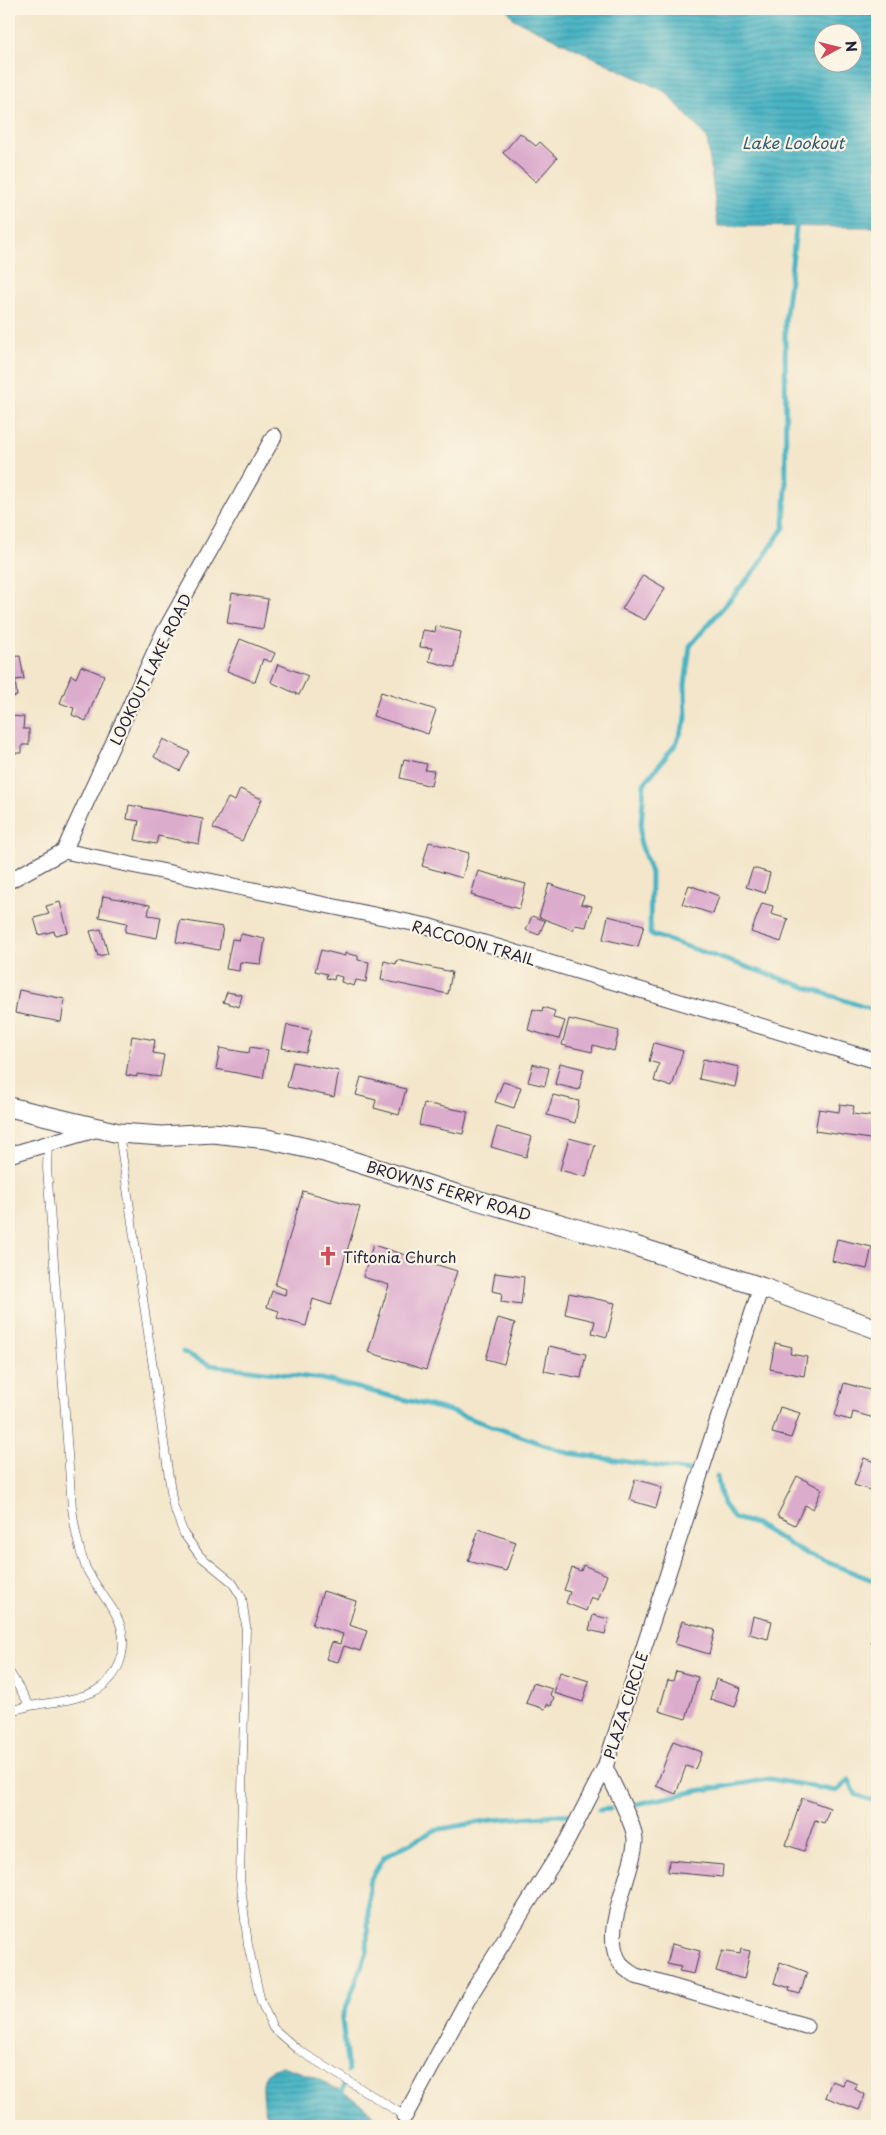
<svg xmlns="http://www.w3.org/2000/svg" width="886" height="2135" viewBox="0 0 886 2135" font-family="'Playpen Sans',sans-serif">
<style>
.water{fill:url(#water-rules);stroke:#346b80;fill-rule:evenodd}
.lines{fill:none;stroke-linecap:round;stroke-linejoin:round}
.stream{stroke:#47b4c4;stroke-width:5}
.building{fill:#dcaccd}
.service-casing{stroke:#413f50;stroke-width:9}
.minor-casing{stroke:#413f50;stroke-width:17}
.tertiary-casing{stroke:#413f50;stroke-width:21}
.service{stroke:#fff;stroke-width:8}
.minor{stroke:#fff;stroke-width:15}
.tertiary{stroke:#fff;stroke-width:19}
.labels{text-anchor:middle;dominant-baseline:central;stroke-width:4.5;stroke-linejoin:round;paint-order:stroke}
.street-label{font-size:15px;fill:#22223b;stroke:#fcf5e5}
.poi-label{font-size:15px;fill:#22223b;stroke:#fcf5e5;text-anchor:start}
.water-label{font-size:16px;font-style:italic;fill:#315c72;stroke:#fcf5e5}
</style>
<defs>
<pattern id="water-rules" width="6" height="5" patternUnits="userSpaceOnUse" patternTransform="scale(1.25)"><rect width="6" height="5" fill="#47b4c4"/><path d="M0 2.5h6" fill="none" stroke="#3b92a0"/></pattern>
</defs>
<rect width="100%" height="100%" fill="#fcf5e5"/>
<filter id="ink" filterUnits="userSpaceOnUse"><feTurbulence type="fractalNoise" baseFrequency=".02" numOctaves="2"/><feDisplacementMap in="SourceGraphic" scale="10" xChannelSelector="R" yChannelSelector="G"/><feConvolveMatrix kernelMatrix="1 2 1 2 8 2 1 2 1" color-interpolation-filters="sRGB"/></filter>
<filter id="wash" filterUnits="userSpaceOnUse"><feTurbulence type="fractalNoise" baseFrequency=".0096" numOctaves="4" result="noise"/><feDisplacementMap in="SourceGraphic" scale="20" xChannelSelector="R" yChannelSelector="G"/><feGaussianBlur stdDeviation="1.12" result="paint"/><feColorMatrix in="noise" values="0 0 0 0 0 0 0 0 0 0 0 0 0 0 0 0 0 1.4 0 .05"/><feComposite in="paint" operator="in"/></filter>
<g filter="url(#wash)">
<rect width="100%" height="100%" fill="#f3e6ca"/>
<path class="water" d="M507,9H877V227L718,226L707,138L666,92L514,19ZM824,32H854V62H824Z
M281,2066C314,2075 364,2098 383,2126H269C266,2114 257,2080 269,2071C272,2069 278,2068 281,2066Z"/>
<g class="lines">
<path class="stream" d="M797,221L785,322L786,488L784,527L756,569L690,646L685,685L686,719L676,744L644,784L640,841L651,873L650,934L873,1010L877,1024
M183,1352L210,1365L322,1379L446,1410L568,1453L696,1472
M717,1477L723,1504L734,1518L755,1524L804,1553L877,1582
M637,1804L697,1791L770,1779L837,1791L849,1780L856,1795L874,1801L877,1794
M599,1810L610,1809
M348,2071L342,2019L367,1952L369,1882L384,1857L435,1830L492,1820L573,1814
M340,2099L344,2086"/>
</g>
<g id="blocks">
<path class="building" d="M520,133L536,146L540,142L557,158L536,182L503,153Z
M643,575L665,588L645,620L622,609Z
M232,593L268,599L263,629L227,623Z
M436,626L461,632L455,668L429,661L432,648L420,647L423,630L435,632Z
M240,639L275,653L271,662L263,659L255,682L227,671Z
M20,656L24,679L15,680L17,696L9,698V657Z
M278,664L308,676L299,695L271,682Z
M81,666L104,675L86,721L72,715L74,708L60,703L71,675L76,678Z
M381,692L436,710L428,734L373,716Z
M9,716L24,717L23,729H29V745H22V753H9Z
M163,739L190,752L180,771L154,757Z
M404,759L427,764L425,770L434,771L431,786L400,778Z
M240,789L262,799L242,841L213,828L228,798L235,801Z
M129,805L203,819L199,844L158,836L156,844L135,840L139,821L127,819Z
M429,842L469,853L462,878L422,866Z
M753,868L770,873L765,893L746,887Z
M478,871L526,884L519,909L471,895Z
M549,884L584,896L581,904L592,906L586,927L575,925L573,930L539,917Z
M689,885L719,896L713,914L682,904Z
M103,896L150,905L148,915L161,917L157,938L125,932L127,923L99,917Z
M60,902L68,932L55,935L54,931L39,935L34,918L49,914L46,906Z
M762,903L773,906L771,914L788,919L781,942L751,932Z
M532,916L545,921L539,935L526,930Z
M608,916L644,925L638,947L603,939Z
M180,920L223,927L219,950L176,942Z
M101,929L108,954L98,956L90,931Z
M241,934L265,939L261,964L240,962L239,971L226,969L232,939L239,940Z
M321,950L345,956V953L358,956V960L369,962L366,982L356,980L354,986L341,982L342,977L335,975L334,980L326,978L327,974L315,971Z
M397,960L452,972L448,994L381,980L384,961L396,964Z
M19,990L65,999L61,1022L15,1013Z
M227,992L242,995L239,1007L223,1002Z
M543,1007L555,1011L553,1018L565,1021L559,1039L528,1030L533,1009L542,1011Z
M569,1019L619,1031L614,1051L593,1045L592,1052L562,1045Z
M287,1025L312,1030L306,1053L282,1048Z
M132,1036L155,1040L153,1053L164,1055L160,1077L137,1074V1077L126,1075Z
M654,1043L683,1051L672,1087L654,1081L659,1064L649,1061Z
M250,1047L268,1050L263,1078L216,1069L220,1048L249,1053Z
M703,1059L739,1067L735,1087L699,1079Z
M293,1062L339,1071L334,1097L287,1087Z
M560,1063L584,1069L579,1090L555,1084Z
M533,1064L549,1068L545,1086L528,1082Z
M361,1077L406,1089L399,1115L374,1108L376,1100L356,1095Z
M503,1082L521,1087L514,1108L495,1102Z
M553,1095L579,1101L575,1123L547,1115Z
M424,1103L468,1112L463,1134L419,1125Z
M840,1104L854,1106L852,1114L877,1117V1140L815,1131L819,1109L839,1112Z
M497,1127L532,1137L526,1157L491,1147Z
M569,1138L595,1145L586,1177L560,1170Z
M303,1191L360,1207L331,1305L313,1299L306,1326L277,1318L279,1311L267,1307L272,1291L285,1295L286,1289L275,1285Z
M837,1239L872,1247L867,1269L832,1261Z
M373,1245L457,1271L426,1370L368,1352L389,1285L363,1277Z
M495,1273L524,1277L521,1305L501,1302L502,1293L492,1291Z
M569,1293L615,1303L607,1337L592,1333L595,1321L565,1314Z
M498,1318L515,1323L504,1364L486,1359Z
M775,1343L792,1347L790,1354L807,1357L804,1376L770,1369Z
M549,1346L586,1354L581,1378L544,1371Z
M844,1383L877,1392L874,1418L853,1412L851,1420L835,1416Z
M780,1407L800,1413L791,1438L772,1433Z
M864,1458L877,1463V1478L873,1491L854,1485Z
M797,1476L822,1489L813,1509L805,1505L795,1525L777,1516Z
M635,1479L662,1487L656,1508L629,1500Z
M479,1529L516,1542L506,1571L468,1561Z
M583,1565L607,1575L598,1600L591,1597L586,1611L566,1603L570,1592L564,1590L572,1568L581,1571Z
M323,1591L356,1601L349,1625L367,1631L360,1651L344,1646L338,1662L326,1659L332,1642L340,1644L343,1634L312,1625Z
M593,1615L609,1619L605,1634L589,1630Z
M753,1616L772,1621L768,1639L749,1634Z
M682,1621L715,1630L709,1654L675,1644Z
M877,1623V1644L871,1642Z
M676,1671L698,1677L686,1719L659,1711L668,1680L673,1681Z
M560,1672L589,1681L583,1702L554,1693Z
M716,1679L741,1688L735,1707L710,1699Z
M533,1683L552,1689L550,1695L554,1697L551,1706L547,1704L545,1709L526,1703Z
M673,1741L702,1752L695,1769L686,1766L676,1794L656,1786Z
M802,1798L830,1808L824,1823L815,1820L804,1851L786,1845Z
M669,1860L723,1865L722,1877L668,1872Z
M672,1944L700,1951L694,1974L679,1971L681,1967L667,1964Z
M741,1949L750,1951L744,1979L716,1971L722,1951L740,1954Z
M780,1962L807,1972L800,1994L789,1991L790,1988L774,1983Z
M845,2079L857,2084L855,2089L865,2095L859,2110L825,2097L832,2081L843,2085Z"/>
</g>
</g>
<g filter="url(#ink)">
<use href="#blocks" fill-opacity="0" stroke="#413f50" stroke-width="1"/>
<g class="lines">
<defs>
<path id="service" d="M119,1133L173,1505L184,1534L200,1556L232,1582L242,1598L246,1626L240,1878L248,1945L261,2002L273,2028L297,2049L405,2116L403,2126
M9,1671L30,1706L9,1711
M30,1706C50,1702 74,1701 93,1692C123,1677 131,1641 115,1613C106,1598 94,1584 86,1568C78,1548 75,1529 72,1508L47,1168L48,1143"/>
<path id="minor" d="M64,851L427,926L877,1061
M9,881L64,851L161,638L274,436
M9,1155L98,1129
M761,1287L605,1767C612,1783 636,1826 635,1841C634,1874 598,1934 621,1964C624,1969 631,1973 636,1976L806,2026
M405,2116L469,1997L568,1839L605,1767"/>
<path id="tertiary" d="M9,1107L119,1133L162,1136L213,1133L267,1139L324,1152L456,1194L626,1243L761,1287L877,1329"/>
</defs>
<use href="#service" class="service-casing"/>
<use href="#minor" class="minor-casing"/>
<use href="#tertiary" class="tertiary-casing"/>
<use href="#service" class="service"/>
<use href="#minor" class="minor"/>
<use href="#tertiary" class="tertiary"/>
</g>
</g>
<defs>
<symbol id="church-bare" viewBox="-9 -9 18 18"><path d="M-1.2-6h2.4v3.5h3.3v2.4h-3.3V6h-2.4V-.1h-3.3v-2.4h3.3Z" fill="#d1495b" stroke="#fcf5e5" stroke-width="2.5" paint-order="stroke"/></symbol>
</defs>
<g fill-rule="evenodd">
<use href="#church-bare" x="314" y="1242" width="28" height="28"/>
</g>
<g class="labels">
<g class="street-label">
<text transform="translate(150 669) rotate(-64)">LOOKOUT LAKE ROAD</text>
<text transform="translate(474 942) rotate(16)">RACCOON TRAIL</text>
<text transform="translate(449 1190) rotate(17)">BROWNS FERRY ROAD</text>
<text transform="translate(625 1705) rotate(-72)">PLAZA CIRCLE</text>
</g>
<g class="poi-label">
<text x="343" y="1256">Tiftonia Church</text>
</g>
<g class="water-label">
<text x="793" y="142">Lake Lookout</text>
</g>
</g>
<rect width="886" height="2135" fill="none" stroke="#fcf5e5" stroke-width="30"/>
<g transform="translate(838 48) rotate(83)"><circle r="24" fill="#fcf5e5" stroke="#a5a1a1"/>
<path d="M0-4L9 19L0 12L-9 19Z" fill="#d1495b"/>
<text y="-8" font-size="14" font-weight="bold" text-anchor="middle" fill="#22223b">N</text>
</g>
</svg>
